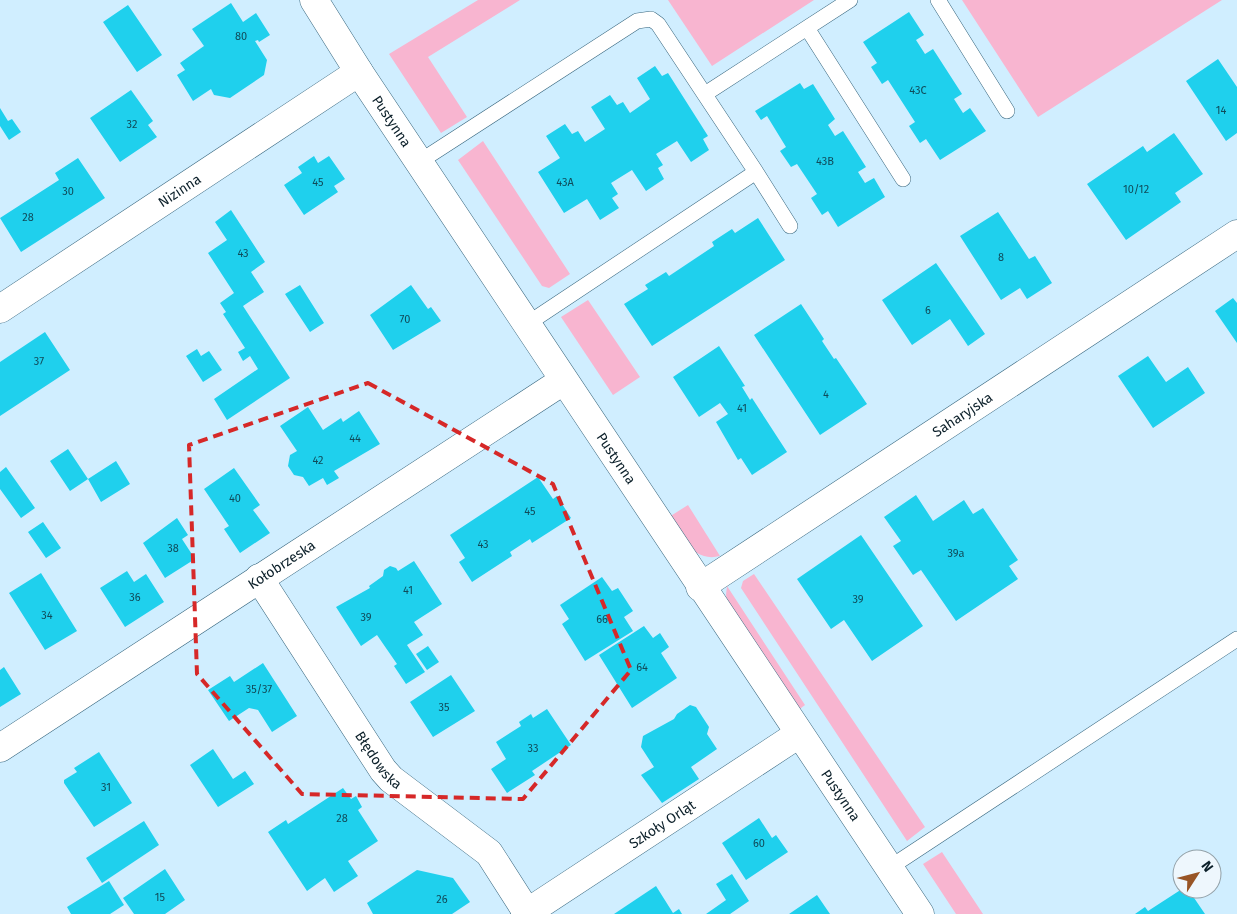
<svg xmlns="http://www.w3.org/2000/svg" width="1237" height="914" viewBox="0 0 1237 914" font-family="'Fira Sans',sans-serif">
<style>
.green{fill:#f8b5d0}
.building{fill:#1fd0ed}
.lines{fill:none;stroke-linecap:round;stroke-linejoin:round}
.lane-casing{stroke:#38677f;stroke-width:16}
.street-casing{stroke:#38677f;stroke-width:29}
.lane{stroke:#fff;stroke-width:15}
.street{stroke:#fff;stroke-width:28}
.marked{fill:none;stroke:#d62828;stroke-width:4;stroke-dasharray:10 6;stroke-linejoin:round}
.labels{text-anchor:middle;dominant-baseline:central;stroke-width:5;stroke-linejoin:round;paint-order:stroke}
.number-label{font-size:11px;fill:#104b5a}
.street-label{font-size:14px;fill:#0b1f29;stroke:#eef7fd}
</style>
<rect width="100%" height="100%" fill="#d0eeff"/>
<path class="green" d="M478,0H520L428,57L467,117L441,133L389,54Z
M668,0H814L712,66Z
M962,0H1222L1038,117Z
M483,141L570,274L549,288L542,286L458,160Z
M588,300L640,377L613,395L561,317Z
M688,505L720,556C693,563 681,536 669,517Z
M754,574L925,827L907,841L741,588L743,581Z
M727,586L805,705L797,711L728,607L726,595Z
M942,852L983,914H956L923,864Z"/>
<path class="building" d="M231,3L243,22L256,13L270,35L259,42L258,40L255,41L267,60L264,75L230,98L214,95L211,89L193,101L177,75L185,70L180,63L204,46L192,29Z
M128,5L162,55L137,72L103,22Z
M909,12L924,35L916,40L925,54L933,49L962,94L954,99L963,113L970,108L986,131L940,160L926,139L920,143L909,126L915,122L888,80L882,84L871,67L877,63L863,42Z
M1218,59L1237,87V133L1226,141L1186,81Z
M655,66L662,76L668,73L708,136L703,139L709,150L691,162L677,141L656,154L663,165L658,168L664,179L646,191L632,170L611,183L618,194L612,198L619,208L600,220L587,199L564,213L538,172L560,158L546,136L565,124L572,134L578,131L585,142L605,129L591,107L610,95L617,105L623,102L630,113L650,99L637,78Z
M800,83L804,89L813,84L835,119L828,125L835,136L843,131L866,167L858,172L865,183L874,178L885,197L838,227L828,211L822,215L811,198L817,194L797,164L791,167L780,151L786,147L767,116L761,120L755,111Z
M131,90L153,121L148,125L157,137L120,162L90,118Z
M0,108L8,121L12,119L21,132L9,140L0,126Z
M1174,133L1203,174L1175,193L1181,202L1126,240L1087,184L1143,146L1147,152Z
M314,156L318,163L329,156L345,179L334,186L338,192L304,215L284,185L302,173L298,167Z
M78,158L105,198L21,252L0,218L59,180L55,173Z
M231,210L265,262L251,272L264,292L243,306L290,378L227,420L214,399L258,369L250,356L243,361L238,352L245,348L223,314L226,312L220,303L234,293L208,253L227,240L215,222Z
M998,212L1029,259L1035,256L1052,283L1027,299L1020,288L1001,300L960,236Z
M758,218L785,260L652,346L624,304L648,289L645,285L666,272L669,276L714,246L712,242L732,229L735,233Z
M936,263L985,334L968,346L950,319L912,345L882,300Z
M300,285L324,323L310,332L285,294Z
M411,285L428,309L431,307L441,321L393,350L370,315Z
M1233,298L1237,303V343L1215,311Z
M801,304L824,339L822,341L834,359L836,358L867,404L820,435L754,335Z
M45,332L70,370L0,416V362Z
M719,346L745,386L742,387L750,400L752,398L787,452L752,475L741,458L738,460L716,422L728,414L720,403L699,417L673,377Z
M197,349L201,356L209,351L222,370L203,382L186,356Z
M1148,356L1166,382L1188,367L1205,393L1153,428L1118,376Z
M308,407L323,430L341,418L343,422L359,411L380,444L334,471L339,478L327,485L323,478L309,486L303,477L294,475L288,466L290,455L297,451L280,426Z
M68,449L88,479L70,491L50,461Z
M116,461L130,484L101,502L88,479Z
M6,467L35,508L21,518L0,489V472Z
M234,468L260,505L253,510L270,533L240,553L224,529L229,526L204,489Z
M538,477L553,499L557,496L571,518L532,543L530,539L510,552L512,556L472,582L459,562L465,558L450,535Z
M916,495L933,521L964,500L973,514L983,508L1018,560L1009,566L1018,579L956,621L921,570L913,575L893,546L901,541L884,517Z
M177,518L188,535L182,539L195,559L165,578L143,543Z
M43,522L61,548L46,558L28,532Z
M861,535L923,626L872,661L844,620L831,629L797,579Z
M414,561L442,604L414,622L423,635L407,645L425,672L406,684L394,666L397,664L377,635L361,646L336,607L370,588L369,586L383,576L384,570L390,566L396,568L398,571Z
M127,571L134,582L146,574L164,602L125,627L100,588Z
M41,573L77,631L45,650L9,593Z
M602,577L612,591L618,588L633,611L624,617L633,631L585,661L562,624L569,619L560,605Z
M644,626L653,638L660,633L669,647L661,653L677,678L632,708L599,655Z
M428,646L439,662L427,670L416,654Z
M263,663L297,716L272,732L258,710L249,708L229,721L208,690L230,676L234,682Z
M4,667L21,694L0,707V670Z
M451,675L475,711L433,737L410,702Z
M690,705L696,707L709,727L707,734L717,749L691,767L699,779L662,803L641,775L654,767L641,747L643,736L674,719L677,714Z
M547,709L571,745L532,771L535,775L507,793L491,769L506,759L496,742L521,726L519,722L531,714L533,718Z
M213,749L233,779L245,771L254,784L218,807L190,765Z
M99,752L132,803L94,827L64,783V780L77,772L74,768Z
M343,788L351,799L356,796L362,807L358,810L378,841L348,861L358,876L334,892L325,878L307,891L268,832L286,820L288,824Z
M759,818L772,838L776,835L788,852L746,880L722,843Z
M144,821L159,845L102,883L86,858Z
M165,869L185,900L165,914H134L123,898Z
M417,870L453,878L470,902L452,914H373L367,903Z
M732,874L749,901L730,914H706L726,900L716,884Z
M109,881L124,905L110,914H71L67,907Z
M656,886L673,913L679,909L682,914H614Z
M1182,889H1188L1205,914H1135L1145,907L1148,911Z
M817,895L830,914H789Z"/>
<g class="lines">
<defs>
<path id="lane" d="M938,0L1007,111
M807,28L903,179
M705,94L850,0
M419,162L637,21L651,19L658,24L756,172L527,324
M756,172L790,226
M889,868L1237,639"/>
<g id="street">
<path id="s1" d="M314,0L359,72L920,914"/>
<path id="s2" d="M0,309L359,72"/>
<path id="s3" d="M259,578L383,770L391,779L489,853L528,914"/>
<path id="s4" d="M700,587L1237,234"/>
<path id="s5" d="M0,748L563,381"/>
<path id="s6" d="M525,914L799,734"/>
</g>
</defs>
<use href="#lane" class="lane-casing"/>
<use href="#street" class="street-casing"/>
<use href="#lane" class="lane"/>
<use href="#street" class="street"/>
</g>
<path class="marked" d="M368,383L553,484L631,670L523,799L302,794L197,674L189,445Z"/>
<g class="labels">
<g class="number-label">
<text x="241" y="36">80</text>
<text x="918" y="90">43C</text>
<text x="1221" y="110">14</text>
<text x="132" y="124">32</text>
<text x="825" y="161">43B</text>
<text x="318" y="182">45</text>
<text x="565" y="182">43A</text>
<text x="1136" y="189">10/12</text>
<text x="68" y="191">30</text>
<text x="28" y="217">28</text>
<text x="243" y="253">43</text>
<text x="1001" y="257">8</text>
<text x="928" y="310">6</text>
<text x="405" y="319">70</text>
<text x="39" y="361">37</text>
<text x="826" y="394">4</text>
<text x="742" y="408">41</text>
<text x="355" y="438">44</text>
<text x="318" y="460">42</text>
<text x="235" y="498">40</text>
<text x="530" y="511">45</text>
<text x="483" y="544">43</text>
<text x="173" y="548">38</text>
<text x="956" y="553">39a</text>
<text x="408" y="590">41</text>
<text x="135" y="597">36</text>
<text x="858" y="599">39</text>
<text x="47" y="615">34</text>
<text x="366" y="617">39</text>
<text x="602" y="619">66</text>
<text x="642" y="667">64</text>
<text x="259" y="689">35/37</text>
<text x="444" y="707">35</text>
<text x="533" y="748">33</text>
<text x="106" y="787">31</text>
<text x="342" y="818">28</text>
<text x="759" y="843">60</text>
<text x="160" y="897">15</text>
<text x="442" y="899">26</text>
</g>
<g class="street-label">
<text stroke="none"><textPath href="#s1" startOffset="144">Pustynna</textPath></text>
<text stroke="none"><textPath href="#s2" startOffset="215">Nizinna</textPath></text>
<text stroke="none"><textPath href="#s4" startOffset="314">Saharyjska</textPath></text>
<text stroke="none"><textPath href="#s1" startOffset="549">Pustynna</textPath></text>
<text stroke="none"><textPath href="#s5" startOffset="336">Kołobrzeska</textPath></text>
<text stroke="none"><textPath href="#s3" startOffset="218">Błędowska</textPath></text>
<text stroke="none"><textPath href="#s1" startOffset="954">Pustynna</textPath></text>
<text stroke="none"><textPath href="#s6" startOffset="164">Szkoły Orląt</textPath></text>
</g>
</g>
<g transform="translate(1197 874) rotate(54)"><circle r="24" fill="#eef7fd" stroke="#93a1a8"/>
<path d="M0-4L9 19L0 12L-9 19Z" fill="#985526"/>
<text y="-8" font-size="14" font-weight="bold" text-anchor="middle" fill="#0b1f29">N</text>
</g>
</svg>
